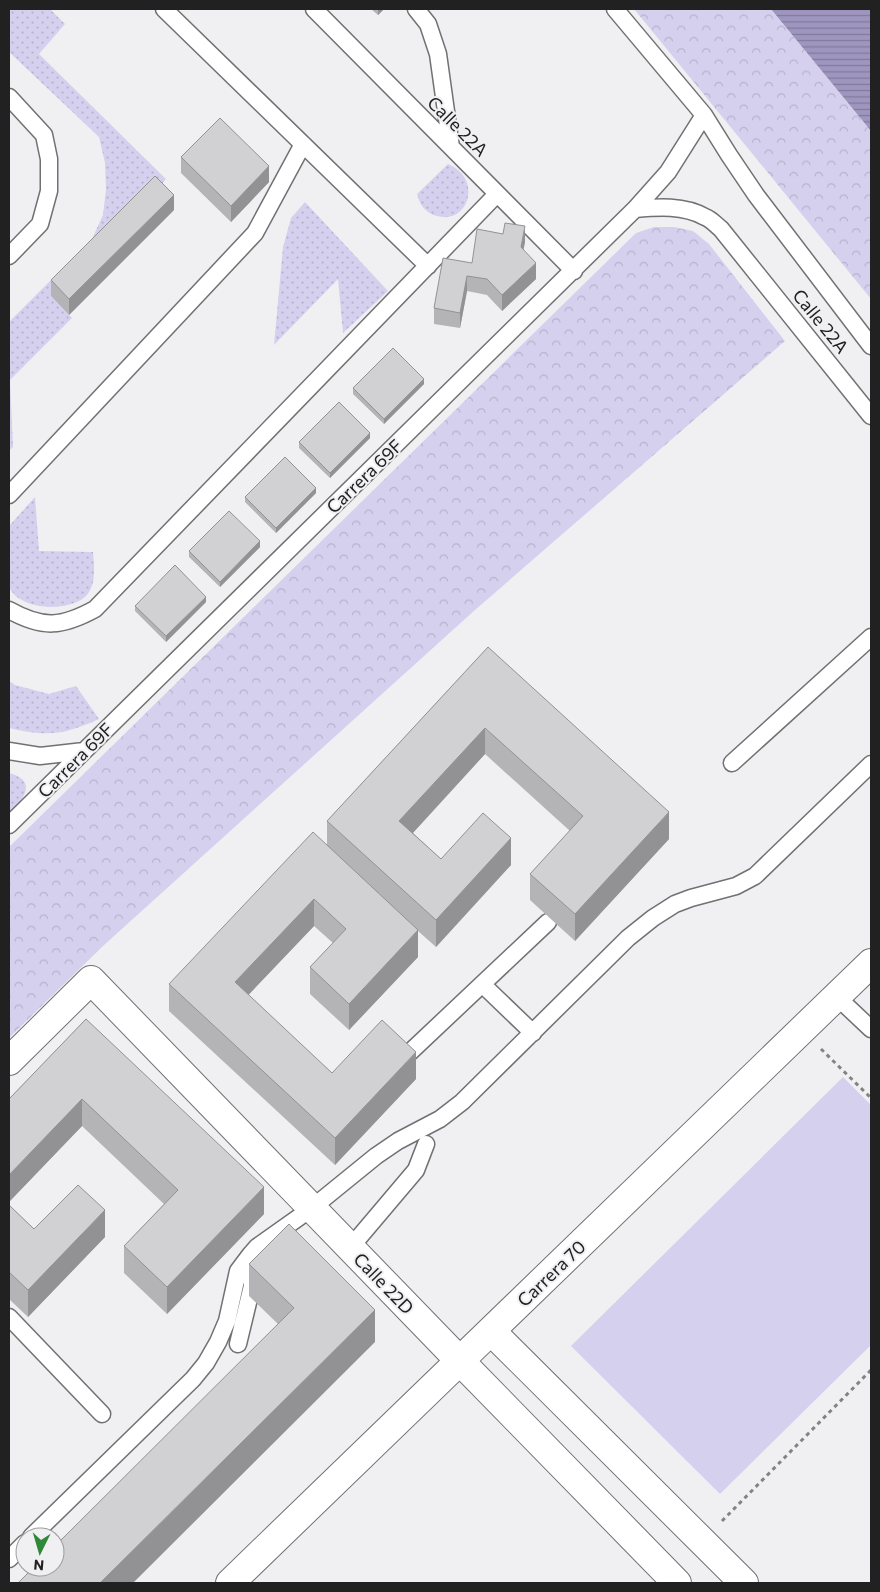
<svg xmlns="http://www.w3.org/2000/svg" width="880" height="1592" viewBox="0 0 880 1592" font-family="Commissioner,sans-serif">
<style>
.grass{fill:url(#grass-dots)}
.forest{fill:url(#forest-crowns)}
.park{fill:#d6d0ef}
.water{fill:url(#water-rules)}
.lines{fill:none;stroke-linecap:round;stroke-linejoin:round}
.service-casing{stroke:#717073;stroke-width:19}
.minor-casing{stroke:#717073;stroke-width:30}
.path{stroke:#838385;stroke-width:3;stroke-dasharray:4 4;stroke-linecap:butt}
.service{stroke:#fff;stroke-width:16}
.minor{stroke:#fff;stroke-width:28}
.wall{fill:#b4b3b5}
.shaded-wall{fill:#929294}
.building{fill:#d1d0d3;stroke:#929294}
.labels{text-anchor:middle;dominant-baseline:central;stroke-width:4;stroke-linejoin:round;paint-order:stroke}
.street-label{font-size:18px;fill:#212122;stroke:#f0f0f3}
</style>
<defs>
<pattern id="grass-dots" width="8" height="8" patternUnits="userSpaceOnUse" patternTransform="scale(1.25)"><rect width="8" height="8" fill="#d6d0ef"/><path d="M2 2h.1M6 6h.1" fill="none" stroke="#b7b2cd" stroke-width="1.8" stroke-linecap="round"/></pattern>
<pattern id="forest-crowns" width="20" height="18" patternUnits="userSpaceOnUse" patternTransform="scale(1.25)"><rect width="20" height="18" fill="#d6d0ef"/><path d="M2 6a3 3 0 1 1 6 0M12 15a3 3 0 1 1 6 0" fill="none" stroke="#b7b2cd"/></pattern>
<pattern id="water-rules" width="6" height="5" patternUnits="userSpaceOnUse" patternTransform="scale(1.25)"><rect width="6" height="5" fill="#9f96c0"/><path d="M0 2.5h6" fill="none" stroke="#817a9c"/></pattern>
</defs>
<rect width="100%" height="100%" fill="#f0f0f3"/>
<path class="grass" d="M9,9H50L65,24L39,54L166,179L155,192L51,296L72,318L10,380L13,447L9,451V322L92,239L103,215L106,189L105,163L99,137L9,52Z
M448,164C483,178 469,225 437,216C425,213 420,205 417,194Z
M305,202L388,291L343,333L338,279L274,345L283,247L291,218Z
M35,497L39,551L93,552C94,566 97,586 85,597C68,612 20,611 9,587C7,581 9,536 9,526Z
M9,681L15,685L49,694L76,686L99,719C64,735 47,737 9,728Z
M9,773C39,781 23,800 9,814Z"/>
<path class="forest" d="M634,9H771L871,131V299Z
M654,227H674L693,231L709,244L785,341L475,610L103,946L9,1038V847L636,233Z"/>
<path class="park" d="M843,1077L871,1105V1345L720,1494L571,1346Z"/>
<path class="water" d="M771,9H871V131Z"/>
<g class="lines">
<defs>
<path id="service" d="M164,9L428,266
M314,9L574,271
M416,9L428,24L438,54L451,147
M615,9L704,115L729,155L756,195L871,346
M9,97L44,135L49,159V191L40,224L9,256
M635,209C658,207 684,205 705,217C711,219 716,225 721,229L871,416
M9,495L255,233L303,144
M9,610C43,629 62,627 95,609L497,194
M9,751L40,756L84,751
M732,763L871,637
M9,825L635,209L668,172L704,115
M482,984L533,1033
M836,996L871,1029
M407,1055L548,922
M350,1248L416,1170L426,1144
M9,1317L102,1414
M238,1344L252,1286L251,1272
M31,1537L193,1379L206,1363L218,1342L227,1321L238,1271L250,1255L257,1247L312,1208L376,1156L398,1141L440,1119L462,1102L628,938L653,918L675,904L691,898L736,886L755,876L871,764
M9,1559L25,1543"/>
<path id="minor" d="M9,1061L91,980L460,1361L677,1583
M491,1331L744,1583
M230,1583L871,963"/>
</defs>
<use href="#service" class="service-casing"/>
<use href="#minor" class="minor-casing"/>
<path class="path" d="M821,1049L871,1098
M722,1521L871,1370"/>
<use href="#service" class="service"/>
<use href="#minor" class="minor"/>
</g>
<path class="wall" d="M371,9H384L378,15Z
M181,157L269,182L231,222L181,173Z
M174,210L69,315L51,296V280Z
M525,242L523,250L536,279L502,311L487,295L467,291L460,328L434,324V308L472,263Z
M424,384L384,424L353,394V388Z
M370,438L330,478L299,448V442Z
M316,493L276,533L245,502V497Z
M260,547L220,587L189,557V551Z
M206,602L166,642L135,611V606Z
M488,647L669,839L575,941L530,900V874L570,831L485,754L413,833L441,859L511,865L436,947L418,931V957L349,1030L310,994V967L333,943L314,926L248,995L332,1073L416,1079L335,1165L169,1011V984L327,845V821Z
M86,1019L264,1214L167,1314L124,1273V1246L164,1204L82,1126L9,1202V1099Z
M9,1205L34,1229L105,1237L28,1317L9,1299Z
M249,1264L375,1342L278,1324L249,1296Z"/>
<path class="shaded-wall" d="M379,9H384L378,15V10Z
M269,166V182L231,222V206Z
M174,195V210L69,315V299Z
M525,226V242L521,263V247Z
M536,263V279L502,311V295Z
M467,276V291L460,328V313Z
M424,379V384L384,424V419Z
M370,433V438L330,478V473Z
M316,488V493L276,533V528Z
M260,541V547L220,587V582Z
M206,597V602L166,642V636Z
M485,728V754L399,848V821Z
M669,812V839L575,941V914Z
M511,838V865L436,947V920Z
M314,899V926L235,1009V982Z
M418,930V957L349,1030V1004Z
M416,1052V1079L335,1165V1138Z
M82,1099V1126L9,1202V1175Z
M264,1187V1214L167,1314V1287Z
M105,1210V1237L28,1317V1290Z
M375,1310V1342L133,1583H100Z"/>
<path class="building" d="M220,118L269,166L231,206L181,157Z
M155,176L174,195L69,299L51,280Z
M505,223L525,226L521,247L536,263L502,295L487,279L467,276L460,313L434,308L443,258L472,263L477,229L503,234Z
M393,348L424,379L384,419L353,388Z
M339,402L370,433L330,473L299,442Z
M285,457L316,488L276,528L245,497Z
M229,511L260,541L220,582L189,551Z
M175,565L206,597L166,636L135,606Z
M488,647L669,812L575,914L530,874L583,816L485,728L399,821L441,859L483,813L511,838L436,920L327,821Z
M313,832L418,930L349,1004L310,967L346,929L314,899L235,982L332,1073L382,1020L416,1052L335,1138L169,984Z
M86,1019L264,1187L167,1287L124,1246L178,1190L82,1099L9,1175V1099Z
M78,1185L105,1210L28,1290L9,1272V1205L34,1229Z
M289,1224L375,1310L100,1583H18L34,1567H55V1546L294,1308L249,1264Z"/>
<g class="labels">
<g class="street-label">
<text transform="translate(458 126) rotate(45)">Calle 22A</text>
<text transform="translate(821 321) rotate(51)">Calle 22A</text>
<text transform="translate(364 476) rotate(-44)">Carrera 69F</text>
<text transform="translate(75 760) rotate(-45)">Carrera 69F</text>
<text transform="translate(551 1273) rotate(-44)">Carrera 70</text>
<text transform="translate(384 1283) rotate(46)">Calle 22D</text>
</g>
</g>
<rect width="880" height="1592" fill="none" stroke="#212122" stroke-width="20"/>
<g transform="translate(40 1552) rotate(185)"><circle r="24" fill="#f0f0f3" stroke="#9d9d9f"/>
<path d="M0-4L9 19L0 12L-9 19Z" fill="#308939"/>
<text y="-8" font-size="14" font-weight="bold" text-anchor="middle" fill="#212122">N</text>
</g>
</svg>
